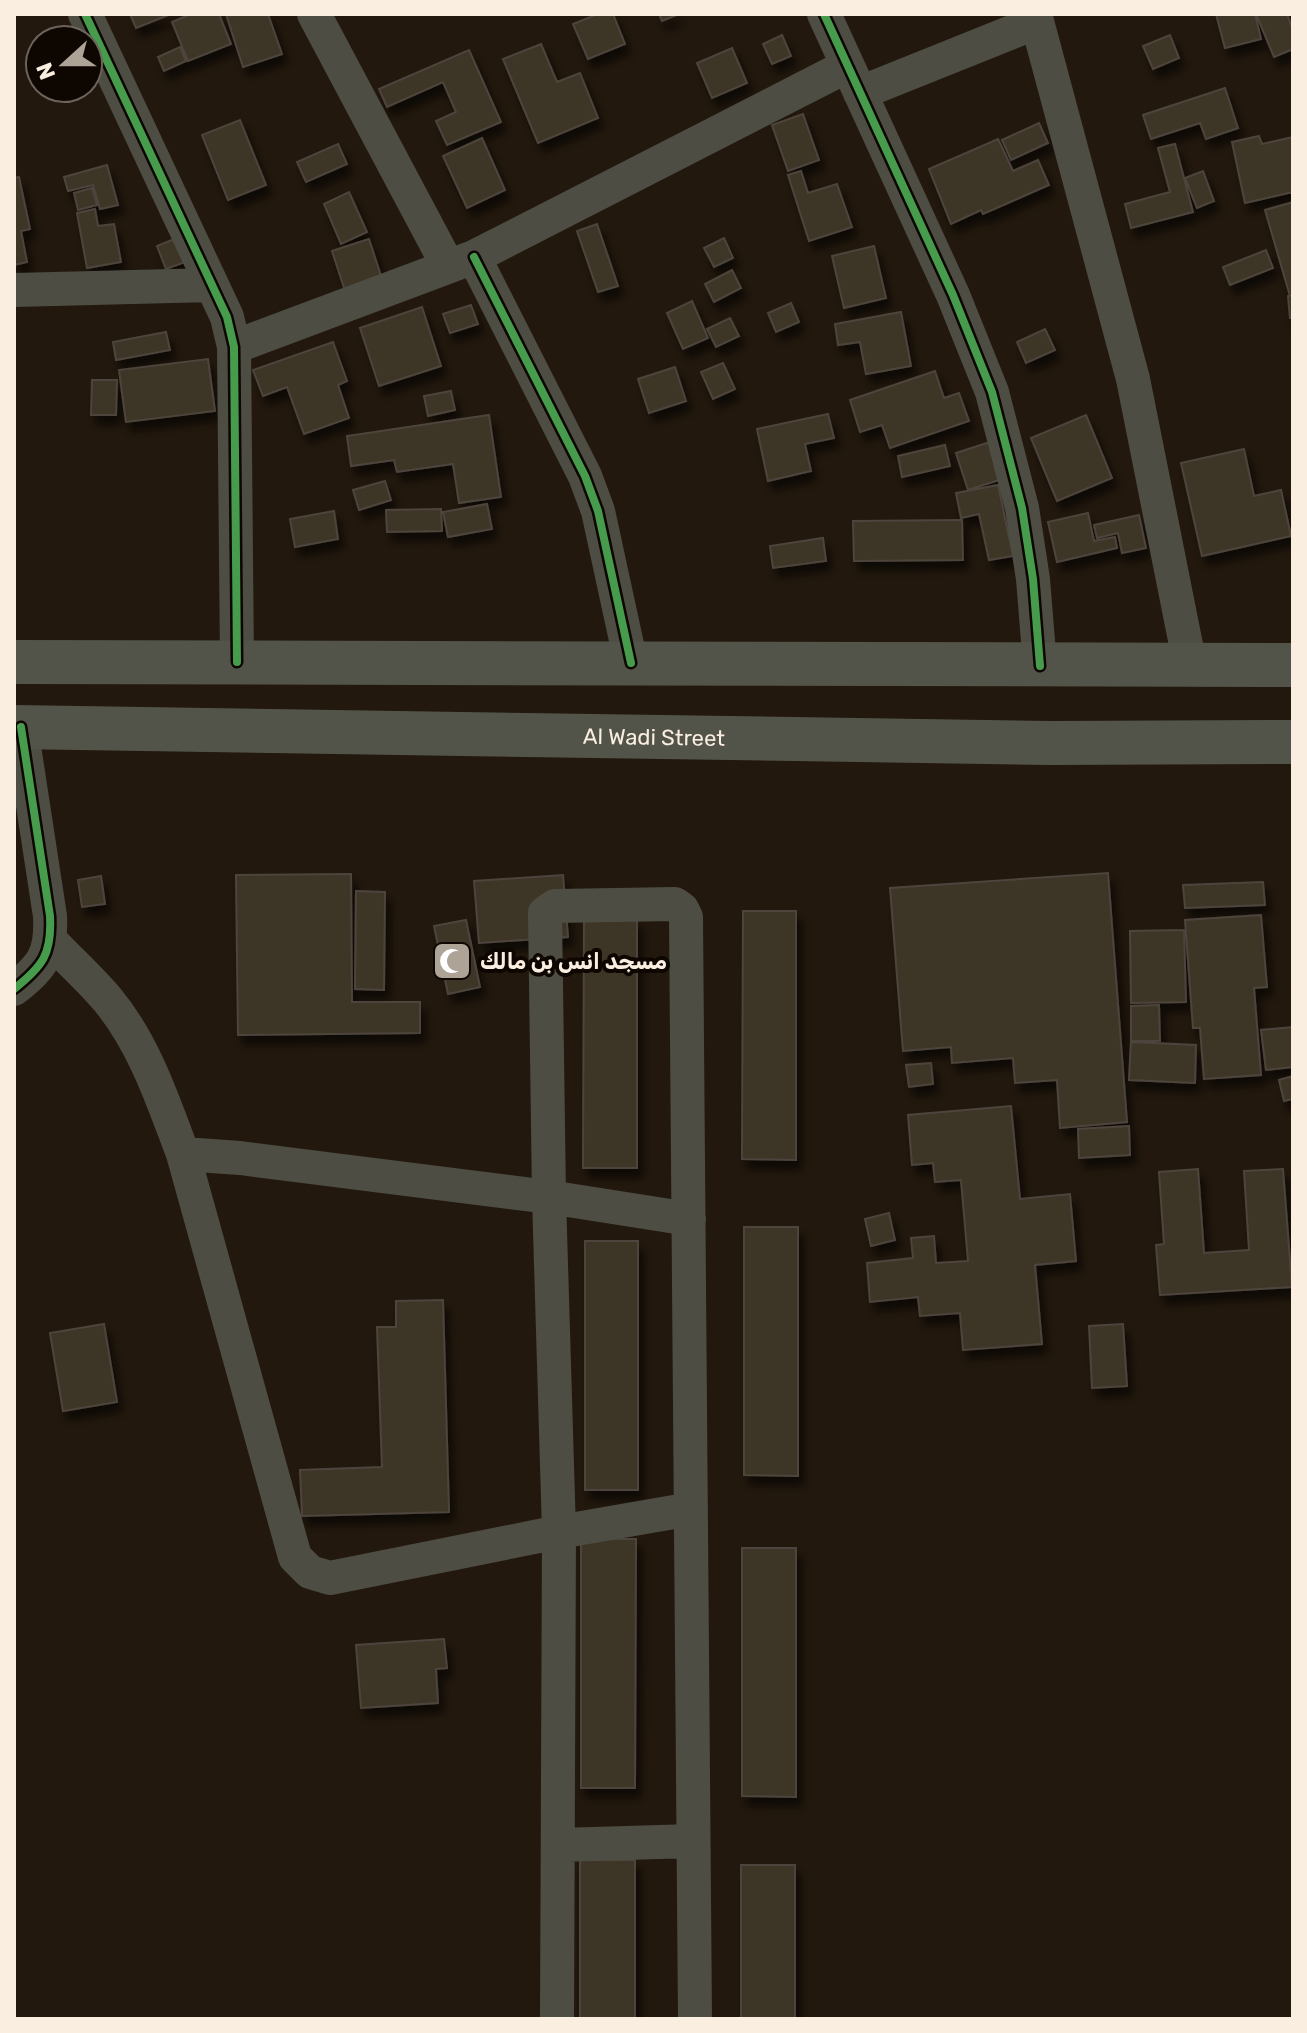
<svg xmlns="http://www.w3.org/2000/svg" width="1307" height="2033" viewBox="0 0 1307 2033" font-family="Rubik,Vazirmatn,sans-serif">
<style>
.building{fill:#3e3427;stroke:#4d453c;stroke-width:2;filter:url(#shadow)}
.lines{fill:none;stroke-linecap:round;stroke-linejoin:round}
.minor{stroke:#4d4d44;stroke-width:34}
.major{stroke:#535449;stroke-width:44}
.cycleway-casing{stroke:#0d0601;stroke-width:13}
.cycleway{stroke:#469c4c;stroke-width:8}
.labels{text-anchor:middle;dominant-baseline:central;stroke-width:8;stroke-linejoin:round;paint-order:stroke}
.street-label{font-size:22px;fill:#faeee1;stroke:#0d0601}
.poi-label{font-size:22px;font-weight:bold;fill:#faeee1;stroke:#0d0601;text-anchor:start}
</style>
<defs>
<filter id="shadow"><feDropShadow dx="5" dy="9" stdDeviation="4" flood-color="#0009"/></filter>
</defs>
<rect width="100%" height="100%" fill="#22180d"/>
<path class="building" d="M130,14H171L136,28Z
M191,14H219L231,44L188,61L172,22Z
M226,14H268L282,54L243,67Z
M598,14H613L625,44L588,59L573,24Z
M659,14H679L662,21Z
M1216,14H1255L1261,39L1225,48Z
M1256,14H1287L1293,30V49L1274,57Z
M782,35L791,56L772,64L763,44Z
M1170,35L1179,58L1153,69L1143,46Z
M541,44L557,82L580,73L598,118L538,143L503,59Z
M180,47L186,61L164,71L158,57Z
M732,48L747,83L712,98L697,63Z
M469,50L501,122L447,145L436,121L456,112L443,82L387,107L379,89Z
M1225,88L1238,128L1206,139L1200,123L1151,139L1143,115Z
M803,114L819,160L788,171L772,125Z
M240,120L266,185L228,200L202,135Z
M1039,123L1048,143L1011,160L1002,140Z
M1259,136L1262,144L1293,137V192L1245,203L1232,142Z
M482,138L505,190L467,208L443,156Z
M998,139L1013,171L1038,160L1049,185L983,214L981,210L951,224L929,169Z
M338,144L347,164L306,182L297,162Z
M1175,144L1193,212L1131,228L1125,204L1170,192L1158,148Z
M107,165L118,205L100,209L93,185L68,191L64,177Z
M801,171L808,193L837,184L852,227L809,241L788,175Z
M1203,171L1214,201L1197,208L1185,178Z
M19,177L30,229L21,231L27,262L14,265V178Z
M92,188L97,205L78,210L74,193Z
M349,192L367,232L341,244L324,204Z
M1293,202V295L1290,296L1265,210Z
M95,209L98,226L114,224L121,262L87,268L77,213Z
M597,224L618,286L598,292L577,231Z
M179,237L188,261L166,269L157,246Z
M724,238L733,258L714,267L704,248Z
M369,239L383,282L346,294L332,251Z
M874,246L886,298L844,308L832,256Z
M1266,250L1273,268L1230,285L1223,267Z
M732,270L741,288L714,302L705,284Z
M1293,295V318H1290L1288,296Z
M692,301L708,338L683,349L667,313Z
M791,303L799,322L776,332L768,313Z
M471,305L478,324L450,333L443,314Z
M422,307L441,366L379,386L360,328Z
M901,312L911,366L866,374L860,342L838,345L835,324Z
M730,318L739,336L716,347L707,329Z
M1045,329L1055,350L1026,363L1017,342Z
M166,332L170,350L116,360L113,342Z
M333,342L347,381L338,385L349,418L304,434L287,387L263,396L253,370Z
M208,359L215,411L126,422L119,370Z
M723,363L735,389L713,399L701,372Z
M675,367L686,401L649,413L638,379Z
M935,371L944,398L959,393L969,421L890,448L882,425L860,432L850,400Z
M92,380H117L116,415H91Z
M451,391L455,410L428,416L424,396Z
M828,414L834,438L805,444L811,471L768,481L757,429Z
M489,415L501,497L459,503L453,464L397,472L394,460L351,466L347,436Z
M1086,415L1112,478L1057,501L1031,438Z
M990,442L1002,479L968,490L956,453Z
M945,445L950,466L902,477L898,456Z
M1244,449L1254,496L1281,490L1291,536L1202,556L1181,463Z
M385,481L391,500L359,510L353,490Z
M998,485L1013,556L989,560L979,514L961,518L956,493Z
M487,504L492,529L448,537L443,512Z
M441,509L442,531L387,532L386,510Z
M334,511L338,539L295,547L290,519Z
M1088,513L1094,541L1115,537L1117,548L1057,562L1048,522Z
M1139,515L1146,548L1122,553L1118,533L1097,538L1094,525Z
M962,520L963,560L854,561L853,521Z
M823,538L826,561L773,568L770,546Z
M1108,873L1127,1122L1060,1128L1057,1080L1015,1083L1013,1058L952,1063L951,1047L903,1051L890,888Z
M351,874L352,1002H420V1033L238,1035L236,875Z
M563,875L568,937L479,943L474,881Z
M101,876L105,904L82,907L78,880Z
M1263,882L1265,905L1185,908L1183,885Z
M356,891L385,892L384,990L355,989Z
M743,911H796V1160L742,1159Z
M1261,915L1267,987L1254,988L1261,1075L1204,1079L1200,1028H1193L1185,920Z
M584,919H637V1168H583Z
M466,920L480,987L448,994L434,926Z
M1184,930L1186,1002L1131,1003L1130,931Z
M1159,1005L1160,1041H1131V1006Z
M1293,1027V1067L1266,1070L1261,1030Z
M1131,1042L1196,1045L1195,1083L1129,1080Z
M931,1063L933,1084L909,1087L906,1065Z
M1293,1076V1099L1284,1101L1279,1080Z
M1011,1106L1020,1199L1070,1194L1076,1261L1035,1265L1042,1344L963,1350L960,1313L920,1316L918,1297L870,1302L867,1263L913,1258L911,1238L934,1236L936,1263L968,1261L961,1180L935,1182L933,1163L912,1165L908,1115Z
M1129,1126L1130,1155L1079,1158L1078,1129Z
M1198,1169L1204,1253L1249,1250L1244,1171L1283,1169L1292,1287L1160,1295L1156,1245L1164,1244L1159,1172Z
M889,1213L895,1240L871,1246L865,1219Z
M744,1227H798V1476L744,1475Z
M585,1241H638V1490H585Z
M443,1300L449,1512L302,1516L300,1470L382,1467L377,1327H396V1301Z
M104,1324L117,1402L63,1411L50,1333Z
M1123,1324L1127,1386L1092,1388L1089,1326Z
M581,1539H636L635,1788H581Z
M742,1548H796V1797L742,1796Z
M444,1639L447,1668L436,1669L438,1703L361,1708L356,1645Z
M580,1860H635V2019H580Z
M741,1865H795V2019H741Z"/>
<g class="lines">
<path class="minor" d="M85,14L227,317L234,347L237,662
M314,14L448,266
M824,14L953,295L992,392L1022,508L1033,579L1040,666
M1035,14L1133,379L1190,665
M860,93L1037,22
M474,257L585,476L598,511L631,663
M14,290L212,285
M234,347L474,257L847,66
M51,941C70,961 90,979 107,999C144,1043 163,1101 183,1154L240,1158L549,1197L689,1219
M14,989C43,966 52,954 50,916L21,727
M183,1154L295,1557L310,1572L330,1578L559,1532L691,1509
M559,1845L693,1841
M557,2019L559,1532L549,1197L545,913L555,906L675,904L682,909L686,917L695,2019"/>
<g class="major">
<path d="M14,662L1293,665"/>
<path id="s1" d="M14,727L1050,743L1293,742"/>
</g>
<defs>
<path id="cycleway" d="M85,14L227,317L234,347L237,662
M824,14L953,295L992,392L1022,508L1033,579L1040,666
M474,257L585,476L598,511L631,663
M14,989C43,966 52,954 50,916L21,727"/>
</defs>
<use href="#cycleway" class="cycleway-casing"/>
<use href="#cycleway" class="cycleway"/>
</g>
<defs>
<symbol id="mosque-square" viewBox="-11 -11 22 22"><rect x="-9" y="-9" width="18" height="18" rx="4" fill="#aea397" stroke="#0d0601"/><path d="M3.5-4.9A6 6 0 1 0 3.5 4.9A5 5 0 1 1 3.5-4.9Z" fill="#fff"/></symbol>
</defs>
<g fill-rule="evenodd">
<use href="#mosque-square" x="430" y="939" width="44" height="44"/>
</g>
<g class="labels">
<g class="street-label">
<text stroke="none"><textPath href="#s1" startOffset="640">Al Wadi Street</textPath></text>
</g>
<g class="poi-label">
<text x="480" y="961">مسجد انس بن مالك</text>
</g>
</g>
<rect width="1307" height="2033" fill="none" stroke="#faeee1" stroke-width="32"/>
<g transform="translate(64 64) rotate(249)"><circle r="38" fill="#0d0601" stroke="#6c635b" stroke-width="2"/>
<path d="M0-6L14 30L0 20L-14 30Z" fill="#aea397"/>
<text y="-12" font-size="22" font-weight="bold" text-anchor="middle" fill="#faeee1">N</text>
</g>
</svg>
